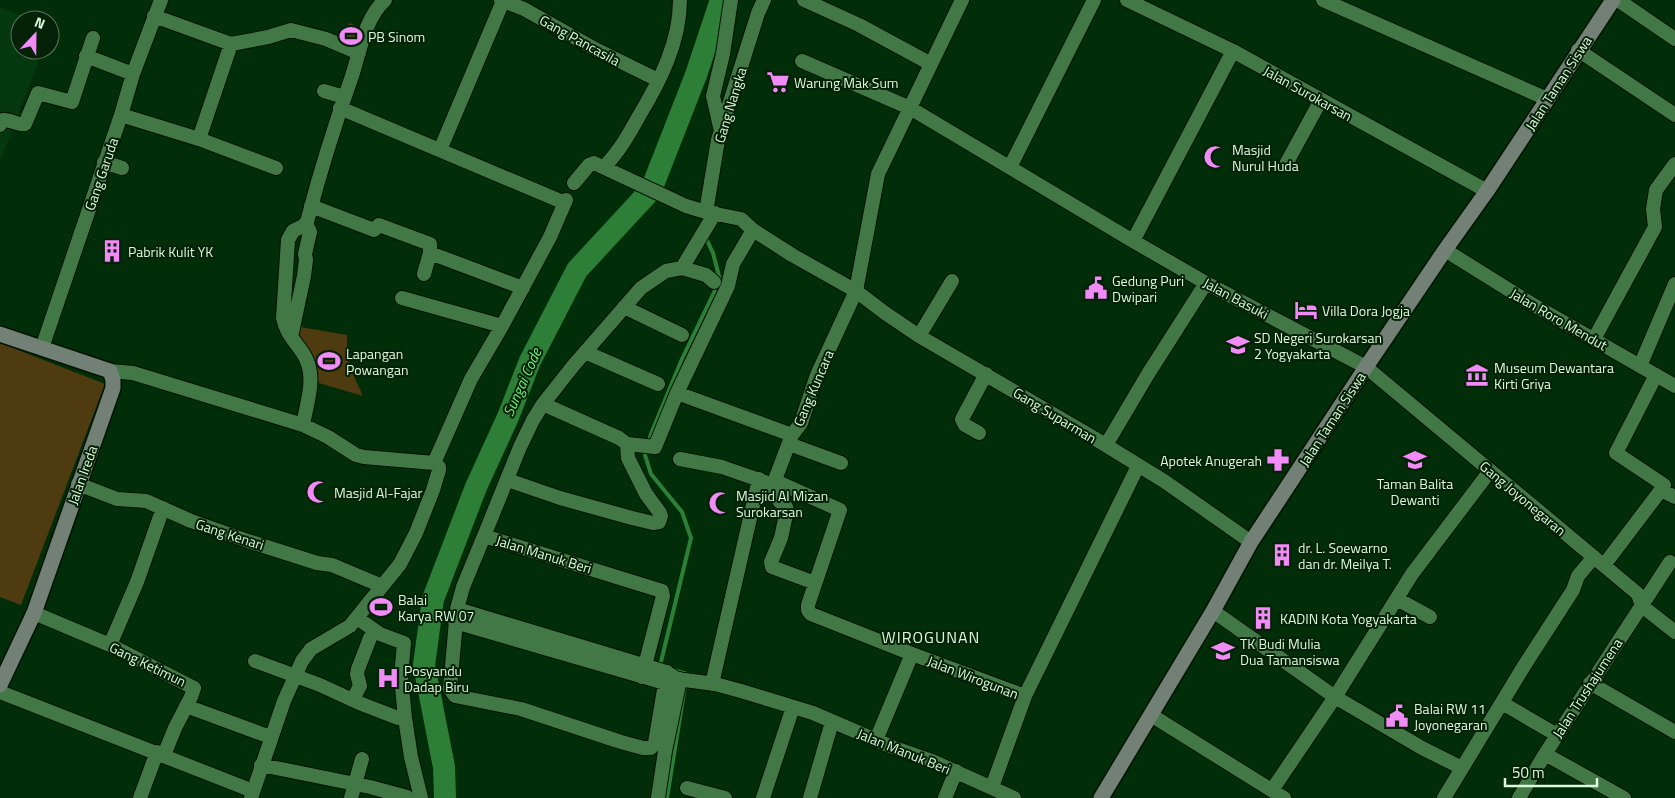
<svg xmlns="http://www.w3.org/2000/svg" width="1675" height="798" viewBox="0 0 1675 798" font-family="'Titillium Web',sans-serif">
<style>
.built{fill:#06380f}
.green{fill:#4e3c10}
.lines{fill:none;stroke-linecap:round;stroke-linejoin:round}
.stream{stroke:#2d7f37;stroke-width:4}
.river{stroke:#2d7f37;stroke-width:22}
.street-casing{stroke:#001300;stroke-width:16}
.secondary-casing{stroke:#001300;stroke-width:18}
.street{stroke:#427846;stroke-width:14}
.secondary{stroke:#738076;stroke-width:15}
.labels{text-anchor:middle;dominant-baseline:central;stroke-width:4;stroke-linejoin:round;paint-order:stroke}
.poi-label{font-size:14px;fill:#dcf9dc;stroke:#052108;text-anchor:start}
.street-label{font-size:14px;fill:#dcf9dc;stroke:#052108}
.water-label{font-size:15px;font-style:italic;fill:#6ff27d;stroke:#052108}
.quarter-label{font-size:16px;letter-spacing:1px;fill:#dcf9dc;stroke:#052108}
</style>
<rect width="100%" height="100%" fill="#022d09"/>
<path class="built" d="M0,7L28,18L27,20H20V50H43L0,161Z"/>
<path class="green" d="M349,23L362,28L353,50L340,45Z
M294,326L347,335V358L351,370L363,396L319,383Z
M0,343L105,384L21,605L0,597Z"/>
<g class="lines">
<path class="stream" d="M660,666L691,538L682,512L651,474L645,455L651,434L682,359L720,280L713,253L705,236
M673,670L687,674
M667,798L685,686"/>
<path class="river" d="M445,798L444,767L424,665L433,599L476,487L508,417L530,361L577,270L651,190L696,75L721,0"/>
<defs>
<path id="street" d="M501,0L524,9L595,49L658,80
M764,0L758,13L718,140L706,212L741,219L753,230L792,255L856,291L885,313L919,336L1094,438L1164,481L1251,542
M804,0L859,25L931,64
M1127,0L1233,51L1487,191
M1323,0L1547,99
M1618,0L1675,39
M154,16L231,44L268,37L291,30L326,39L359,53
M1578,50L1675,115
M86,56L133,74
M802,61L910,108L1133,241L1206,283L1366,367L1638,594L1642,606L1675,632
M324,91L344,97
M340,108L565,203
M121,115L199,139L276,168
M0,125L3,120C11,119 18,126 25,124L38,93L72,102L93,38
M720,127L713,96L723,54L731,0
M199,139L231,44
M440,150L503,1
M104,162L122,168
M1286,164L1321,100
M604,167C619,152 629,134 639,116C660,81 680,42 680,0
M1010,167L1094,0
M574,183L589,165L594,163L686,206L706,212
M311,206L374,230L379,225L430,244V253L424,274
M1133,241L1233,51
M1445,250L1530,303L1675,386
M430,253L523,288
M682,268L715,213
M402,298L502,326
M624,307L682,335
M919,336L952,281
M291,337L304,276L306,260L305,254L310,232L306,224
M1594,339L1655,227L1653,209L1656,190L1675,164
M42,348L121,115L133,74L161,0
M585,352L658,384
M1640,366L1675,284
M110,371L133,373L303,425L328,437L356,455L364,457L434,463L439,467V470L433,490L416,533L400,564L350,626L311,649L302,661L284,701L251,798
M1656,375L1616,453L1664,485L1661,490
M677,393L792,435
M303,425C307,402 317,376 304,355C296,342 286,334 283,318L288,240L293,231L303,226L307,222C320,172 335,124 352,76C360,51 365,18 385,0
M979,433L965,425L962,419L986,374
M627,444L655,447L677,393L728,286L733,264L753,230
M789,444L841,463
M1106,445L1148,374L1206,283
M680,459L722,467L768,483
M434,463L471,379L502,326L550,237L566,200
M508,480L560,498L632,518L653,523L659,522L661,516L660,513L646,494L628,458L627,444L619,438L543,404
M775,481L840,510L808,605V610L811,614L912,654L1025,696
M78,484L117,499L146,501L191,521L248,541L317,563L332,565L382,586
M773,485L792,435L801,423L817,375L856,291L878,174L962,0
M773,485C775,495 777,501 786,507L787,510L781,538L771,562L772,567L815,583
M484,536L520,447L533,420L543,404L573,366L641,288L666,271L682,268L706,275L714,282
M1604,565L1661,490L1675,497
M1397,599L1430,617
M457,609L666,672L677,679L715,684L741,691L813,713L892,747L932,761L1014,798
M1213,611L1335,697L1422,748L1462,768
M34,613L110,645L194,688L191,697L175,728L164,755
M357,618L380,634L404,643L401,677L405,718L411,757L421,798
M455,622L665,683L674,680
M110,645L137,582L163,508
M255,661L320,685L359,703L398,718
M642,677L663,596L662,591L484,536L463,587L457,609L450,689L455,696L521,709L621,742L643,748H651L655,743L667,672
M1590,683L1675,732
M712,684L759,479
M0,692L253,791
M353,699L360,686L357,674L358,669L370,638
M1502,703L1557,735
M186,706L262,734L272,736
M1151,715L1284,798
M876,740L912,654
M1545,754L1624,798
M261,765L370,787L407,797
M992,787L1025,696L1138,466
M687,788L725,798
M1272,790L1335,697L1412,574L1490,471
M140,798L157,752
M351,798L362,759
M658,798L665,751L680,679
M763,798L793,707
M810,798L832,722
M945,798L956,771
M1444,798L1524,666L1573,590L1578,576L1594,557
M1519,798L1545,754L1670,562"/>
<path id="secondary" d="M0,334L110,371L113,380V388L34,613L0,685
M1101,798L1213,611L1251,542L1366,367L1445,250L1487,191L1613,0"/>
</defs>
<use href="#street" class="street-casing"/>
<use href="#secondary" class="secondary-casing"/>
<use href="#street" class="street"/>
<use href="#secondary" class="secondary"/>
</g>
<defs>
<symbol id="stadium-bare" viewBox="-9 -9 18 18"><path d="M0-5a6.5 5 0 1 0 0 10a6.5 5 0 1 0 0-10ZM-3.5-1.8h7v3.6h-7Z" fill="#f18bf5" stroke="#052108" stroke-width="2.5" paint-order="stroke"/></symbol>
<symbol id="supermarket-bare" viewBox="-9 -9 18 18"><path d="M-6-5.5h2.5l.6 2H6L4.5 2H-2.5L-4.4-4H-6ZM-1.5 3.2a1.3 1.3 0 1 0 .1 0ZM3 3.2a1.3 1.3 0 1 0 .1 0Z" fill="#f18bf5" stroke="#052108" stroke-width="2.5" paint-order="stroke"/></symbol>
<symbol id="mosque-bare" viewBox="-9 -9 18 18"><path d="M3.5-4.9A6 6 0 1 0 3.5 4.9A5 5 0 1 1 3.5-4.9Z" fill="#f18bf5" stroke="#052108" stroke-width="2.5" paint-order="stroke"/></symbol>
<symbol id="building-bare" viewBox="-9 -9 18 18"><path d="M-4-6H4V6H1V3H-1V6H-4ZM-2.5-4.3h1.7v1.8h-1.7ZM.8-4.3h1.7v1.8H.8ZM-2.5-1h1.7V.8h-1.7ZM.8-1h1.7V.8H.8Z" fill="#f18bf5" stroke="#052108" stroke-width="2.5" paint-order="stroke"/></symbol>
<symbol id="civic-bare" viewBox="-9 -9 18 18"><path d="M-.6-6.5H3V-4.5H.6V-3L4-1V1h2V6H-6V1h2V-1L-.6-3ZM-1.2 2.5V6h2.4V2.5Z" fill="#f18bf5" stroke="#052108" stroke-width="2.5" paint-order="stroke"/></symbol>
<symbol id="hotel-bare" viewBox="-9 -9 18 18"><path d="M-6-4.5h1.5V1H6V5H4.5V3h-9V5H-6ZM-4 0a1.8 1.8 0 1 1 3.6 0ZM.5 0V-2.5h3Q6-2.5 6 0Z" fill="#f18bf5" stroke="#052108" stroke-width="2.5" paint-order="stroke"/></symbol>
<symbol id="school-bare" viewBox="-9 -9 18 18"><path d="M0-5L7-2L0 1L-7-2ZM-4 1L0 2.5L4 1V4Q0 6-4 4Z" fill="#f18bf5" stroke="#052108" stroke-width="2.5" paint-order="stroke"/></symbol>
<symbol id="museum-bare" viewBox="-9 -9 18 18"><path d="M0-6L6-3V-2H-6V-3ZM-5-1h2V3h-2ZM-1-1h2V3h-2ZM3-1h2V3H3ZM-6 4H6V6H-6Z" fill="#f18bf5" stroke="#052108" stroke-width="2.5" paint-order="stroke"/></symbol>
<symbol id="pharmacy-bare" viewBox="-9 -9 18 18"><path d="M-2-6h4v4h4v4h-4v4h-4v-4h-4v-4h4Z" fill="#f18bf5" stroke="#052108" stroke-width="2.5" paint-order="stroke"/></symbol>
<symbol id="hospital-bare" viewBox="-9 -9 18 18"><path d="M-5-5h3v3.5h4V-5h3V5h-3V1.5h-4V5h-3Z" fill="#f18bf5" stroke="#052108" stroke-width="2.5" paint-order="stroke"/></symbol>
</defs>
<g fill-rule="evenodd">
<use href="#stadium-bare" x="335" y="20" width="32" height="32"/>
<use href="#supermarket-bare" x="762" y="66" width="32" height="32"/>
<use href="#mosque-bare" x="1199" y="141" width="32" height="32"/>
<use href="#building-bare" x="96" y="235" width="32" height="32"/>
<use href="#civic-bare" x="1080" y="272" width="32" height="32"/>
<use href="#hotel-bare" x="1290" y="294" width="32" height="32"/>
<use href="#school-bare" x="1222" y="329" width="32" height="32"/>
<use href="#stadium-bare" x="313" y="345" width="32" height="32"/>
<use href="#museum-bare" x="1461" y="359" width="32" height="32"/>
<use href="#pharmacy-bare" x="1262" y="444" width="32" height="32"/>
<use href="#school-bare" x="1399" y="444" width="32" height="32"/>
<use href="#mosque-bare" x="302" y="476" width="32" height="32"/>
<use href="#mosque-bare" x="704" y="487" width="32" height="32"/>
<use href="#building-bare" x="1266" y="539" width="32" height="32"/>
<use href="#stadium-bare" x="365" y="591" width="32" height="32"/>
<use href="#building-bare" x="1247" y="602" width="32" height="32"/>
<use href="#school-bare" x="1207" y="635" width="32" height="32"/>
<use href="#hospital-bare" x="372" y="662" width="32" height="32"/>
<use href="#civic-bare" x="1381" y="700" width="32" height="32"/>
</g>
<g class="labels">
<g class="poi-label">
<text x="368" y="36">PB Sinom</text>
<text x="794" y="82">Warung Mak Sum</text>
<text x="1232" y="149">Masjid<tspan x="1232" dy="16">Nurul Huda</tspan></text>
<text x="128" y="251">Pabrik Kulit YK</text>
<text x="1112" y="280">Gedung Puri<tspan x="1112" dy="16">Dwipari</tspan></text>
<text x="1322" y="310">Villa Dora Jogja</text>
<text x="1254" y="337">SD Negeri Surokarsan<tspan x="1254" dy="16">2 Yogyakarta</tspan></text>
<text x="346" y="353">Lapangan<tspan x="346" dy="16">Powangan</tspan></text>
<text x="1494" y="367">Museum Dewantara<tspan x="1494" dy="16">Kirti Griya</tspan></text>
<text x="1262" y="460" text-anchor="end">Apotek Anugerah</text>
<text x="1415" y="483" text-anchor="middle">Taman Balita<tspan x="1415" dy="16">Dewanti</tspan></text>
<text x="334" y="492">Masjid Al-Fajar</text>
<text x="736" y="495">Masjid Al Mizan<tspan x="736" dy="16">Surokarsan</tspan></text>
<text x="1298" y="547">dr. L. Soewarno<tspan x="1298" dy="16">dan dr. Meilya T.</tspan></text>
<text x="398" y="599">Balai<tspan x="398" dy="16">Karya RW 07</tspan></text>
<text x="1280" y="618">KADIN Kota Yogyakarta</text>
<text x="1240" y="643">TK Budi Mulia<tspan x="1240" dy="16">Dua Tamansiswa</tspan></text>
<text x="404" y="670">Posyandu<tspan x="404" dy="16">Dadap Biru</tspan></text>
<text x="1414" y="708">Balai RW 11<tspan x="1414" dy="16">Joyonegaran</tspan></text>
</g>
<g class="street-label">
<text transform="translate(580 40) rotate(29)">Gang Pancasila</text>
<text transform="translate(1558 83) rotate(-57)">Jalan Taman Siswa</text>
<text transform="translate(1308 93) rotate(29)">Jalan Surokarsan</text>
<text transform="translate(730 105) rotate(-73)">Gang Nangka</text>
<text transform="translate(101 174) rotate(-71)">Gang Garuda</text>
<text transform="translate(1236 298) rotate(28)">Jalan Basuki</text>
<text transform="translate(1559 319) rotate(30)">Jalan Roro Mendut</text>
<text transform="translate(813 388) rotate(-67)">Gang Kuncara</text>
<text transform="translate(1055 415) rotate(31)">Gang Suparman</text>
<text transform="translate(1332 419) rotate(-57)">Jalan Taman Siswa</text>
<text transform="translate(82 475) rotate(-70)">Jalan Ireda</text>
<text transform="translate(1523 498) rotate(40)">Gang Joyonegaran</text>
<text transform="translate(230 534) rotate(18)">Gang Kenari</text>
<text transform="translate(544 554) rotate(17)">Jalan Manuk Beri</text>
<text transform="translate(148 664) rotate(26)">Gang Ketimun</text>
<text transform="translate(973 677) rotate(21)">Jalan Wirogunan</text>
<text transform="translate(1587 688) rotate(-57)">Jalan Trushajumena</text>
<text transform="translate(904 751) rotate(22)">Jalan Manuk Beri</text>
</g>
<g class="water-label">
<text transform="translate(522 382) rotate(-66)">Sungai Code</text>
</g>
<g class="quarter-label">
<text x="931" y="637">WIROGUNAN</text>
</g>
</g>
<g transform="translate(35 35) rotate(22)"><circle r="24" fill="#052108" stroke="#5b775d"/>
<path d="M0-4L9 19L0 12L-9 19Z" fill="#f18bf5"/>
<text y="-8" font-size="14" font-weight="bold" text-anchor="middle" fill="#dcf9dc">N</text>
</g>
<path d="M1505 778v8h92v-8" fill="none" stroke="#dcf9dc" stroke-width="2.5"/>
<text x="1512" y="778" font-size="15" fill="#dcf9dc" stroke="#052108" stroke-width="4" paint-order="stroke">50 m</text>
</svg>
